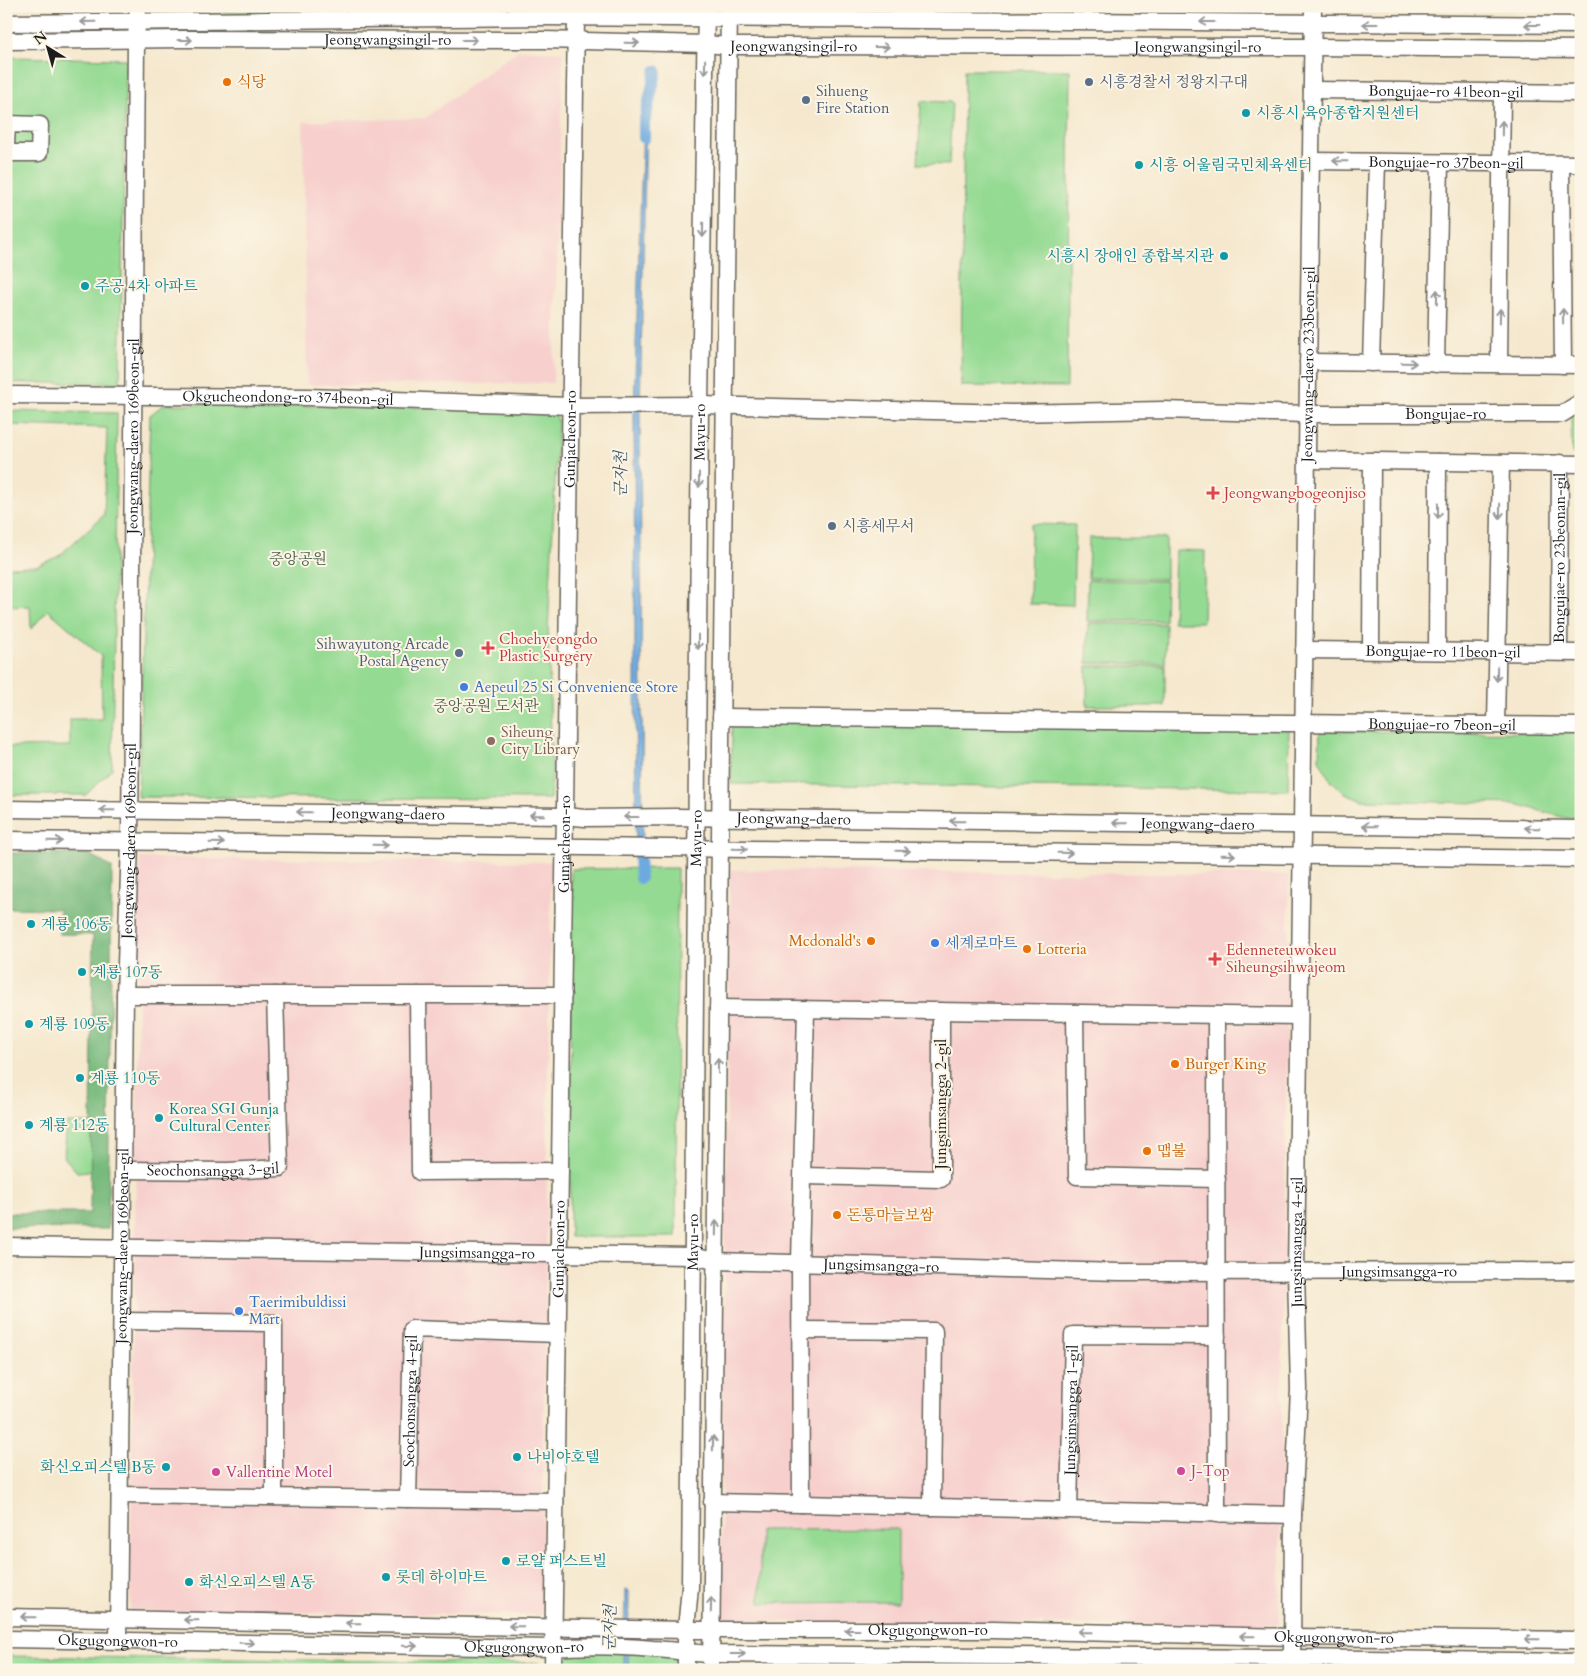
<svg xmlns="http://www.w3.org/2000/svg" width="1587" height="1676" viewBox="0 0 1587 1676" font-family="Cardo,'Noto Serif KR',serif">
<style>
.built{fill:#f7d0ce}
.green{fill:#94da93;stroke:#587b58}
.forest{fill:#77ba7d;stroke:#4a6b4c}
.water{fill:#6eaadf;stroke:#45637e}
.lines{fill:none;stroke-linecap:round;stroke-linejoin:round}
.canal{stroke:#6eaadf;stroke-width:12}
.minor-casing{stroke:#68635a;stroke-width:19}
.minor{stroke:#fff;stroke-width:16}
.oneway{stroke:#999}
.food-dot{fill:#e8710a;stroke:#fcf5e5;stroke-width:2}
.service-dot{fill:#5c6f8a;stroke:#fcf5e5;stroke-width:2}
.culture-dot{fill:#0f9aa8;stroke:#fcf5e5;stroke-width:2}
.health-dot{fill:#e0444e;stroke:#fcf5e5;stroke-width:2}
.shop-dot{fill:#3f7fe0;stroke:#fcf5e5;stroke-width:2}
.education-dot{fill:#8d6e63;stroke:#fcf5e5;stroke-width:2}
.hotel-dot{fill:#d1479c;stroke:#fcf5e5;stroke-width:2}
.labels{text-anchor:middle;dominant-baseline:central;stroke-width:4;stroke-linejoin:round;paint-order:stroke}
.street-label{font-size:15px;fill:#1c1c1c;stroke:#fcf5e5}
.food-label{font-size:15px;fill:#c56008;stroke:#fcf5e5;text-anchor:start}
.service-label{font-size:15px;fill:#4e5e75;stroke:#fcf5e5;text-anchor:start}
.culture-label{font-size:15px;fill:#0d838f;stroke:#fcf5e5;text-anchor:start}
.health-label{font-size:15px;fill:#be3a42;stroke:#fcf5e5;text-anchor:start}
.park-label{font-size:15px;fill:#465e46;stroke:#fcf5e5}
.shop-label{font-size:15px;fill:#366cbe;stroke:#fcf5e5;text-anchor:start}
.education-label{font-size:15px;fill:#785e54;stroke:#fcf5e5;text-anchor:start}
.hotel-label{font-size:15px;fill:#b23c85;stroke:#fcf5e5;text-anchor:start}
.water-label{font-size:16px;font-style:italic;fill:#3d556a;stroke:#fcf5e5}
</style>
<rect width="100%" height="100%" fill="#fcf5e5"/>
<filter id="ink" filterUnits="userSpaceOnUse"><feTurbulence type="fractalNoise" baseFrequency=".02" numOctaves="2"/><feDisplacementMap in="SourceGraphic" scale="10" xChannelSelector="R" yChannelSelector="G"/><feConvolveMatrix kernelMatrix="1 2 1 2 8 2 1 2 1" color-interpolation-filters="sRGB"/></filter>
<filter id="wash" filterUnits="userSpaceOnUse"><feTurbulence type="fractalNoise" baseFrequency=".0096" numOctaves="4" result="noise"/><feDisplacementMap in="SourceGraphic" scale="20" xChannelSelector="R" yChannelSelector="G"/><feGaussianBlur stdDeviation="1.12" result="paint"/><feColorMatrix in="noise" values="0 0 0 0 0 0 0 0 0 0 0 0 0 0 0 0 0 1.4 0 .05"/><feComposite in="paint" operator="in"/></filter>
<g filter="url(#wash)">
<rect width="100%" height="100%" fill="#f5e8ce"/>
<path class="built" d="M518,50L563,52L553,383L307,385L303,122L425,118Z
M140,858L551,862L541,1615L130,1611Z
M730,870L1289,875L1279,1626L720,1621Z"/>
<path class="green" d="M144,6H699V11L144,13Z
M6,57L126,59L120,383H6Z
M964,70H1070L1067,387L961,386Z
M921,101L952,102L949,165L918,164Z
M164,404L551,409L558,419L548,633L552,772L550,799L138,797L150,415Z
M6,411L117,413L112,769L86,795H6V747L70,746V719H102L101,656L48,610L31,629L30,606L6,607V567L36,566L59,556L104,515L107,428L6,425Z
M1581,411V457L1575,456L1572,452L1571,418Z
M1031,524L1075,525L1073,605L1030,604Z
M1089,538H1166V579L1088,578Z
M1175,550L1205,551L1203,622H1173Z
M1088,580L1166,581L1165,621H1087Z
M1088,623L1166,624L1165,664L1087,663Z
M1087,666H1165V706H1087Z
M732,722L1289,728L1288,790L731,784Z
M1320,731L1581,733V818H1565L1516,804L1362,800L1343,792L1329,778L1319,759Z
M677,868L676,1237H570L571,869Z
M67,1123H91V1171L77,1172L64,1157Z
M898,1529V1602L760,1603V1530Z
M553,1648L686,1653V1670H553Z
M6,1656L539,1663V1670H6Z"/>
<path class="forest" d="M6,853L89,854L112,868L108,1229L6,1228V1213H90L93,935L59,934V909L6,908Z"/>
<path class="water" d="M643,122L646,123L640,411L643,869H636L634,410Z
M625,1590L629,1591L628,1670H623Z"/>
<g class="lines">
<path class="canal" d="M644,138V123L656,71
M639,852L640,878"/>
</g>
</g>
<g filter="url(#ink)">
<g class="lines">
<defs>
<g id="minor">
<path d="M6,23L544,17L1581,25"/>
<path id="s1" d="M6,41L182,39L544,40L705,44L728,46L1312,47L1581,49"/>
<path id="s2" d="M1312,90L1581,93"/>
<path d="M6,146L7,124L40,125L39,153H6"/>
<path id="s3" d="M1311,161L1581,164"/>
<path d="M1561,164L1563,365"/>
<path d="M1308,362L1581,365"/>
<path d="M1371,363L1377,162"/>
<path d="M1436,364L1440,163"/>
<path d="M1499,364L1502,92"/>
<path id="s4" d="M6,395L308,397L570,406L700,405L1012,413L1163,410L1307,414H1562L1581,402"/>
<path d="M1307,460L1581,464"/>
<path id="s5" d="M1304,650L1581,653"/>
<path d="M1371,650L1372,461"/>
<path d="M1437,651L1438,462"/>
<path id="s6" d="M1559,652L1560,463"/>
<path id="s7" d="M721,717L1581,726"/>
<path d="M1496,725L1501,463"/>
<path id="s8" d="M6,809L565,816L585,818L676,817L1581,829"/>
<path d="M6,840L1581,859"/>
<path d="M125,995H563"/>
<path d="M418,995L420,1172L560,1171"/>
<path d="M718,1008L1299,1016"/>
<path d="M1075,1013L1077,1176L1217,1179"/>
<path d="M1216,1015L1217,1514"/>
<path id="s9" d="M124,1170L228,1171L280,1168L275,995"/>
<path d="M803,1176L941,1179V1011"/>
<path id="s10" d="M6,1246L692,1256L715,1261L1119,1272L1581,1271"/>
<path d="M122,1321L274,1323V1497"/>
<path d="M801,1330L934,1331L932,1507"/>
<path d="M120,1495L555,1501"/>
<path id="s11" d="M408,1499L412,1329L558,1334"/>
<path d="M712,1502L1293,1515"/>
<path d="M801,1504L800,1263L806,1009"/>
<path id="s12" d="M1069,1510L1073,1335L1217,1336"/>
<path id="s13" d="M6,1617L686,1630H993L1292,1637L1581,1640"/>
<path id="s14" d="M6,1639L553,1648C587,1645 620,1646 653,1649C673,1650 691,1653 711,1654L1292,1658L1581,1662"/>
<path id="s15" d="M118,1641L125,995L130,842L136,41L138,6"/>
<path id="s16" d="M1292,1658L1293,1515L1299,1389L1296,1272L1313,6"/>
<path id="s17" d="M553,1670L576,17"/>
<path id="s18" d="M686,1670V1630L690,1587L700,405L706,6"/>
<path d="M711,1670L729,6"/>
</g>
</defs>
<use href="#minor" class="minor-casing"/>
<use href="#minor" class="minor"/>
</g>
<defs><path id="oneway-shaft" d="M-6 0H5M1.5-3L5.5 0L1.5 3" fill="none" stroke-width="1.6" stroke-linecap="round" stroke-linejoin="round" transform="scale(1.25)"/></defs>
<g class="oneway">
<use href="#oneway-shaft" transform="translate(88 22) rotate(179)"/>
<use href="#oneway-shaft" transform="translate(1207 22) rotate(-180)"/>
<use href="#oneway-shaft" transform="translate(1370 24) rotate(-180)"/>
<use href="#oneway-shaft" transform="translate(1532 25) rotate(-180)"/>
<use href="#oneway-shaft" transform="translate(185 40)"/>
<use href="#oneway-shaft" transform="translate(470 40)"/>
<use href="#oneway-shaft" transform="translate(632 43) rotate(1)"/>
<use href="#oneway-shaft" transform="translate(882 47)"/>
<use href="#oneway-shaft" transform="translate(705 67) rotate(91)"/>
<use href="#oneway-shaft" transform="translate(1502 128) rotate(-89)"/>
<use href="#oneway-shaft" transform="translate(1340 161) rotate(-179)"/>
<use href="#oneway-shaft" transform="translate(703 230) rotate(91)"/>
<use href="#oneway-shaft" transform="translate(1437 297) rotate(-89)"/>
<use href="#oneway-shaft" transform="translate(1500 316) rotate(-89)"/>
<use href="#oneway-shaft" transform="translate(1563 316) rotate(-91)"/>
<use href="#oneway-shaft" transform="translate(1409 363) rotate(1)"/>
<use href="#oneway-shaft" transform="translate(699 480) rotate(90)"/>
<use href="#oneway-shaft" transform="translate(1438 511) rotate(90)"/>
<use href="#oneway-shaft" transform="translate(1500 511) rotate(91)"/>
<use href="#oneway-shaft" transform="translate(698 642) rotate(90)"/>
<use href="#oneway-shaft" transform="translate(1497 674) rotate(91)"/>
<use href="#oneway-shaft" transform="translate(107 810) rotate(-179)"/>
<use href="#oneway-shaft" transform="translate(304 812) rotate(-179)"/>
<use href="#oneway-shaft" transform="translate(537 815) rotate(-179)"/>
<use href="#oneway-shaft" transform="translate(631 817) rotate(180)"/>
<use href="#oneway-shaft" transform="translate(957 821) rotate(-179)"/>
<use href="#oneway-shaft" transform="translate(1120 823) rotate(-179)"/>
<use href="#oneway-shaft" transform="translate(1370 826) rotate(-179)"/>
<use href="#oneway-shaft" transform="translate(1532 828) rotate(-179)"/>
<use href="#oneway-shaft" transform="translate(55 841) rotate(1)"/>
<use href="#oneway-shaft" transform="translate(217 843) rotate(1)"/>
<use href="#oneway-shaft" transform="translate(380 845) rotate(1)"/>
<use href="#oneway-shaft" transform="translate(740 849) rotate(1)"/>
<use href="#oneway-shaft" transform="translate(903 851) rotate(1)"/>
<use href="#oneway-shaft" transform="translate(1065 853) rotate(1)"/>
<use href="#oneway-shaft" transform="translate(1228 855) rotate(1)"/>
<use href="#oneway-shaft" transform="translate(718 1066) rotate(-90)"/>
<use href="#oneway-shaft" transform="translate(716 1228) rotate(-89)"/>
<use href="#oneway-shaft" transform="translate(713 1443) rotate(-89)"/>
<use href="#oneway-shaft" transform="translate(711 1605) rotate(-89)"/>
<use href="#oneway-shaft" transform="translate(28 1617) rotate(-179)"/>
<use href="#oneway-shaft" transform="translate(191 1620) rotate(-179)"/>
<use href="#oneway-shaft" transform="translate(353 1623) rotate(-179)"/>
<use href="#oneway-shaft" transform="translate(516 1626) rotate(-179)"/>
<use href="#oneway-shaft" transform="translate(852 1630) rotate(-180)"/>
<use href="#oneway-shaft" transform="translate(1085 1632) rotate(-179)"/>
<use href="#oneway-shaft" transform="translate(1247 1636) rotate(-179)"/>
<use href="#oneway-shaft" transform="translate(1532 1639) rotate(-179)"/>
<use href="#oneway-shaft" transform="translate(247 1643) rotate(1)"/>
<use href="#oneway-shaft" transform="translate(410 1646) rotate(1)"/>
<use href="#oneway-shaft" transform="translate(738 1654)"/>
</g>
</g>
<g class="food-dot">
<circle cx="227" cy="82" r="5"/>
<circle cx="871" cy="941" r="5"/>
<circle cx="1027" cy="949" r="5"/>
<circle cx="1175" cy="1064" r="5"/>
<circle cx="1147" cy="1151" r="5"/>
<circle cx="837" cy="1215" r="5"/>
</g>
<g class="service-dot">
<circle cx="1089" cy="82" r="5"/>
<circle cx="806" cy="100" r="5"/>
<circle cx="832" cy="526" r="5"/>
<circle cx="459" cy="653" r="5"/>
</g>
<g class="culture-dot">
<circle cx="1246" cy="113" r="5"/>
<circle cx="1139" cy="165" r="5"/>
<circle cx="1224" cy="256" r="5"/>
<circle cx="85" cy="286" r="5"/>
<circle cx="31" cy="924" r="5"/>
<circle cx="82" cy="972" r="5"/>
<circle cx="29" cy="1024" r="5"/>
<circle cx="80" cy="1078" r="5"/>
<circle cx="159" cy="1118" r="5"/>
<circle cx="29" cy="1125" r="5"/>
<circle cx="517" cy="1457" r="5"/>
<circle cx="166" cy="1467" r="5"/>
<circle cx="506" cy="1561" r="5"/>
<circle cx="386" cy="1577" r="5"/>
<circle cx="189" cy="1582" r="5"/>
</g>
<g class="health-dot">
<path d="M1210.5 485.5h5v5h5v5h-5v5h-5v-5h-5v-5h5z"/>
<path d="M485.5 640.5h5v5h5v5h-5v5h-5v-5h-5v-5h5z"/>
<path d="M1212.5 951.5h5v5h5v5h-5v5h-5v-5h-5v-5h5z"/>
</g>
<g class="shop-dot">
<circle cx="464" cy="687" r="5"/>
<circle cx="935" cy="943" r="5"/>
<circle cx="239" cy="1311" r="5"/>
</g>
<circle class="education-dot" cx="491" cy="741" r="5"/>
<g class="hotel-dot">
<circle cx="1181" cy="1471" r="5"/>
<circle cx="216" cy="1472" r="5"/>
</g>
<g class="labels">
<g class="street-label">
<text stroke="none"><textPath href="#s1" startOffset="382">Jeongwangsingil-ro</textPath></text>
<text stroke="none"><textPath href="#s1" startOffset="788">Jeongwangsingil-ro</textPath></text>
<text stroke="none"><textPath href="#s1" startOffset="1192">Jeongwangsingil-ro</textPath></text>
<text stroke="none"><textPath href="#s2" startOffset="134">Bongujae-ro 41beon-gil</textPath></text>
<text stroke="none"><textPath href="#s3" startOffset="135">Bongujae-ro 37beon-gil</textPath></text>
<text stroke="none"><textPath href="#s16" startOffset="1294">Jeongwang-daero 233beon-gil</textPath></text>
<text stroke="none"><textPath href="#s4" startOffset="282">Okgucheondong-ro 374beon-gil</textPath></text>
<text stroke="none"><textPath href="#s4" startOffset="1440">Bongujae-ro</textPath></text>
<text stroke="none"><textPath href="#s18" startOffset="1238">Mayu-ro</textPath></text>
<text stroke="none"><textPath href="#s15" startOffset="1205">Jeongwang-daero 169beon-gil</textPath></text>
<text stroke="none"><textPath href="#s17" startOffset="1231">Gunjacheon-ro</textPath></text>
<text stroke="none"><textPath href="#s6" startOffset="94">Bongujae-ro 23beonan-gil</textPath></text>
<text stroke="none"><textPath href="#s5" startOffset="139">Bongujae-ro 11beon-gil</textPath></text>
<text stroke="none"><textPath href="#s7" startOffset="721">Bongujae-ro 7beon-gil</textPath></text>
<text stroke="none"><textPath href="#s8" startOffset="382">Jeongwang-daero</textPath></text>
<text stroke="none"><textPath href="#s8" startOffset="788">Jeongwang-daero</textPath></text>
<text stroke="none"><textPath href="#s8" startOffset="1192">Jeongwang-daero</textPath></text>
<text stroke="none"><textPath href="#s18" startOffset="832">Mayu-ro</textPath></text>
<text stroke="none"><textPath href="#s15" startOffset="800">Jeongwang-daero 169beon-gil</textPath></text>
<text stroke="none"><textPath href="#s17" startOffset="826">Gunjacheon-ro</textPath></text>
<text transform="translate(941 1104) rotate(-90)">Jungsimsangga 2-gil</text>
<text stroke="none"><textPath href="#s9" startOffset="89">Seochonsangga 3-gil</textPath></text>
<text stroke="none"><textPath href="#s16" startOffset="416">Jungsimsangga 4-gil</textPath></text>
<text stroke="none"><textPath href="#s18" startOffset="428">Mayu-ro</textPath></text>
<text stroke="none"><textPath href="#s15" startOffset="395">Jeongwang-daero 169beon-gil</textPath></text>
<text stroke="none"><textPath href="#s17" startOffset="421">Gunjacheon-ro</textPath></text>
<text stroke="none"><textPath href="#s10" startOffset="471">Jungsimsangga-ro</textPath></text>
<text stroke="none"><textPath href="#s10" startOffset="876">Jungsimsangga-ro</textPath></text>
<text stroke="none"><textPath href="#s10" startOffset="1394">Jungsimsangga-ro</textPath></text>
<text stroke="none"><textPath href="#s11" startOffset="98">Seochonsangga 4-gil</textPath></text>
<text stroke="none"><textPath href="#s12" startOffset="100">Jungsimsangga 1-gil</textPath></text>
<text stroke="none"><textPath href="#s13" startOffset="922">Okgugongwon-ro</textPath></text>
<text stroke="none"><textPath href="#s13" startOffset="1328">Okgugongwon-ro</textPath></text>
<text stroke="none"><textPath href="#s14" startOffset="112">Okgugongwon-ro</textPath></text>
<text stroke="none"><textPath href="#s14" startOffset="518">Okgugongwon-ro</textPath></text>
</g>
<g class="food-label">
<text x="237" y="82">식당</text>
<text x="861" y="941" text-anchor="end">Mcdonald's</text>
<text x="1037" y="949">Lotteria</text>
<text x="1185" y="1064">Burger King</text>
<text x="1157" y="1151">맵불</text>
<text x="847" y="1215">돈통마늘보쌈</text>
</g>
<g class="service-label">
<text x="1099" y="82">시흥경찰서 정왕지구대</text>
<text x="816" y="91">Sihueng<tspan x="816" dy="17">Fire Station</tspan></text>
<text x="842" y="526">시흥세무서</text>
<text x="449" y="644" text-anchor="end">Sihwayutong Arcade<tspan x="449" dy="17">Postal Agency</tspan></text>
</g>
<g class="culture-label">
<text x="1256" y="113">시흥시 육아종합지원센터</text>
<text x="1149" y="165">시흥 어울림국민체육센터</text>
<text x="1214" y="256" text-anchor="end">시흥시 장애인 종합복지관</text>
<text x="95" y="286">주공 4차 아파트</text>
<text x="41" y="924">계룡 106동</text>
<text x="92" y="972">계룡 107동</text>
<text x="39" y="1024">계룡 109동</text>
<text x="90" y="1078">계룡 110동</text>
<text x="169" y="1109">Korea SGI Gunja<tspan x="169" dy="17">Cultural Center</tspan></text>
<text x="39" y="1125">계룡 112동</text>
<text x="527" y="1457">나비야호텔</text>
<text x="156" y="1467" text-anchor="end">화신오피스텔 B동</text>
<text x="516" y="1561">로얄 퍼스트빌</text>
<text x="396" y="1577">롯데 하이마트</text>
<text x="199" y="1582">화신오피스텔 A동</text>
</g>
<g class="health-label">
<text x="1224" y="493">Jeongwangbogeonjiso</text>
<text x="499" y="639">Choehyeongdo<tspan x="499" dy="17">Plastic Surgery</tspan></text>
<text x="1226" y="950">Edenneteuwokeu<tspan x="1226" dy="17">Siheungsihwajeom</tspan></text>
</g>
<g class="park-label">
<text x="298" y="559">중앙공원</text>
<text x="486" y="706">중앙공원 도서관</text>
</g>
<g class="shop-label">
<text x="474" y="687">Aepeul 25 Si Convenience Store</text>
<text x="945" y="943">세계로마트</text>
<text x="249" y="1302">Taerimibuldissi<tspan x="249" dy="17">Mart</tspan></text>
</g>
<g class="education-label">
<text x="501" y="732">Siheung<tspan x="501" dy="17">City Library</tspan></text>
</g>
<g class="hotel-label">
<text x="1191" y="1471">J-Top</text>
<text x="226" y="1472">Vallentine Motel</text>
</g>
<g class="water-label">
<text transform="translate(621 474) rotate(-90)">군자천</text>
<text transform="translate(610 1628) rotate(-89)">군자천</text>
</g>
</g>
<rect width="1587" height="1676" fill="none" stroke="#fcf5e5" stroke-width="25"/>
<g transform="translate(48 48) rotate(323)" stroke="#fcf5e5" stroke-width="4" paint-order="stroke">
<path d="M0-4L9 19L0 12L-9 19Z" fill="#1c1c1c"/>
<text y="-8" font-size="14" font-weight="bold" text-anchor="middle" fill="#1c1c1c">N</text>
</g>
</svg>
